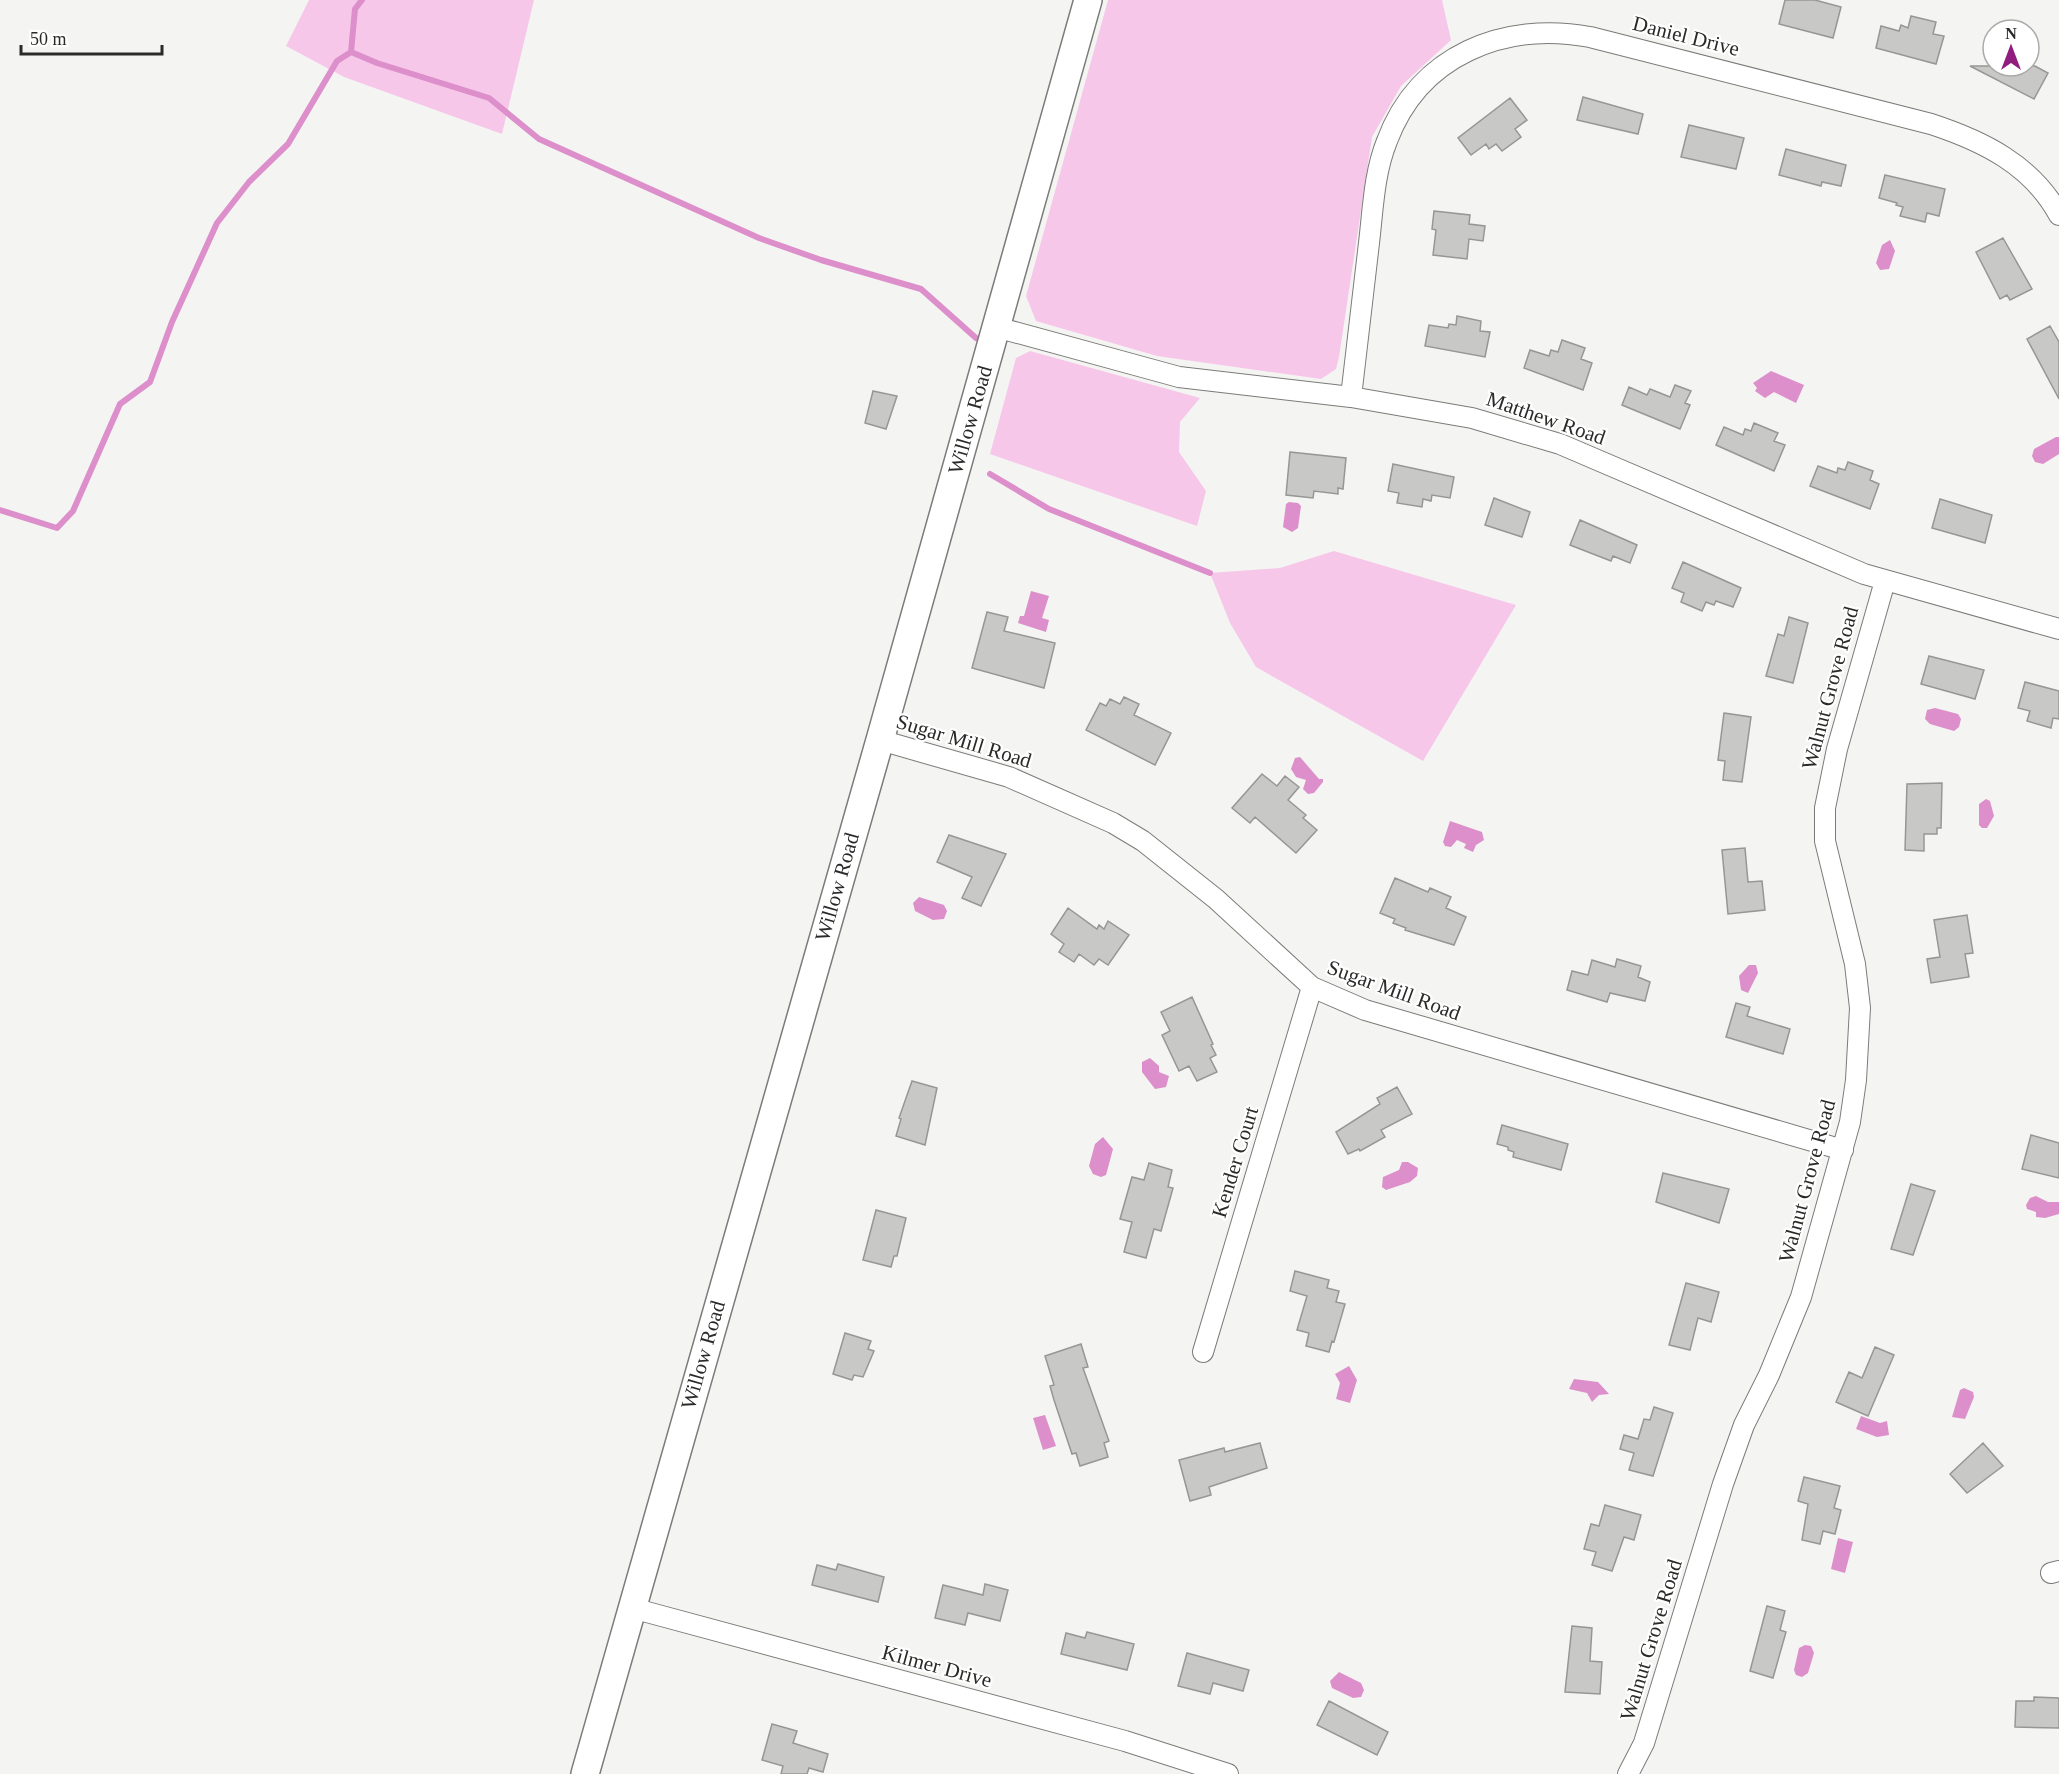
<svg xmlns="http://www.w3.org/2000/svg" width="2059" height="1774" viewBox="0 0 2059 1774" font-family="'Times New Roman',serif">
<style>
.green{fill:#f7c7ea}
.water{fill:#dc8fca}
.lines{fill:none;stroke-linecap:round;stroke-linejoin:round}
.stream{stroke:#dc8fca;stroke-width:6}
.building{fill:#c8c9c6;stroke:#969794;stroke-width:1.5}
.street-casing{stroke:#7b7c79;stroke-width:22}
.secondary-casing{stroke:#7b7c79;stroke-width:30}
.street{stroke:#fff;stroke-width:20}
.secondary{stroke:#fff;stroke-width:27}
.labels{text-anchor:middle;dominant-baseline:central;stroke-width:4.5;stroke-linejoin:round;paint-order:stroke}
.street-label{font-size:21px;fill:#2a2a29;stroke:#fff}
</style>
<rect width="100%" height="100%" fill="#f4f5f2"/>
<path class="green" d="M309,0H534L502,134L344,77L286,46Z
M1108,0H1442L1451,40L1401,86L1372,137L1339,357L1336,369L1321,379L1157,356L1036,321L1026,296Z
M1030,351L1200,398L1180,422L1179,452L1206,491L1197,526L990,454L1016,358Z
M1334,551L1516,605L1423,761L1256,667L1230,623L1210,573L1280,568Z"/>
<path class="water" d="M1890,240L1895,251L1889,269L1880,270L1876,263L1882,245Z
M1771,371L1804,385L1796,403L1774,392L1765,398L1755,391L1757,388L1753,383Z
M2056,437H2059V454L2043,464L2035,462L2032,456L2034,449Z
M1289,502L1298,503L1301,506L1298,528L1292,532L1283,527L1286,504Z
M1031,591L1049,596L1042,618L1049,620L1046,632L1018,623L1020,616H1024Z
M1935,708L1958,714L1961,719L1959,727L1954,731L1930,724L1925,719L1927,710Z
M1300,757L1319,779H1323V782L1314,793L1308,794L1303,789L1306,780L1296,777L1291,769L1295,758Z
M1986,799L1990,801L1994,816L1987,828H1982L1979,825V804Z
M1450,821L1482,832L1484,840L1476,845L1473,852L1464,848L1466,844L1457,840L1451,847L1445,846L1443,842Z
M919,897L944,905L947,911L944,919L933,920L915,911L913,903Z
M1749,965H1756L1758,973L1748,993L1741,990L1739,976Z
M1150,1058L1159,1066V1072L1169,1076L1166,1087L1155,1089L1142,1072V1062Z
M1103,1137L1113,1149L1106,1175L1101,1177L1093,1174L1089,1166L1095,1144Z
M1402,1162H1408L1418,1168L1417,1176L1410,1182L1386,1190L1382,1187L1383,1177L1399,1170Z
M2036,1196L2048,1202H2059V1214L2045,1218L2036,1217V1212L2027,1209L2026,1205L2030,1198Z
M1349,1366L1357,1380L1350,1403L1336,1399L1340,1383L1335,1374Z
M1574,1379L1598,1382L1609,1394L1599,1395L1592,1402L1587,1393L1569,1389Z
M1964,1388L1973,1392L1974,1397L1965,1419L1952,1417L1960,1390Z
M1045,1415L1056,1446L1043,1450L1033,1418Z
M1861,1416L1880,1423L1887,1421L1889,1435L1877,1437L1856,1429Z
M1838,1538L1853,1542L1845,1573L1831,1569Z
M1805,1645L1811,1646L1814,1653L1808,1673L1802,1677L1796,1675L1794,1670L1799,1648Z
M1339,1672L1361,1683L1364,1690L1361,1697L1353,1698L1332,1688L1330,1681Z"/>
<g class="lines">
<path class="stream" d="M351,52L377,63L489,98L539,139L759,238L821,260L921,289L976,338
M351,52L355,9L362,0
M990,474L1049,509L1210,573
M0,510L57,528L73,511L120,404L150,382L172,322L217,223L249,182L288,144L337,61L351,52"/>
</g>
<path class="building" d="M1785,0H1815L1841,7L1833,38L1779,24Z
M1911,16L1936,22L1933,34L1944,36L1936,64L1876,48L1881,26L1899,31L1901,25L1908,28Z
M1970,66H2035L2048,73L2034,99Z
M1583,97L1643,114L1638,134L1577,120Z
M1510,98L1527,120L1515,129L1521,137L1502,151L1496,144L1489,149L1486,144L1471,155L1458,138Z
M1689,125L1744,138L1736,169L1681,157Z
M1786,149L1846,165L1841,186L1822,182L1821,186L1779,175Z
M1885,175L1945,189L1939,216L1927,213L1925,222L1900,216L1903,207L1896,205L1897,203L1879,198Z
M1434,211L1470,215L1469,224L1485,226L1483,241L1469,239L1467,259L1433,255L1436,230L1432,229Z
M2003,238L2032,289L2010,300L2007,295L2000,299L1976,252Z
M1457,316L1481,321L1480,331L1490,332L1485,357L1425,346L1429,325L1448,328L1449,324L1456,325Z
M2050,326L2059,342V399L2027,339Z
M1562,340L1585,348L1581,359L1592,363L1583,390L1524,368L1530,350L1549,356L1551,350L1558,352Z
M1675,385L1691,391L1685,403L1690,405L1680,429L1622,405L1629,387L1647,395L1650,389L1670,397Z
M873,391L897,396L886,429L865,423Z
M1754,423L1778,433L1774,441L1785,445L1774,471L1716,445L1724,427L1743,435L1745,429L1751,431Z
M1290,452L1346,458L1343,489L1338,488V494L1314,491L1313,498L1286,495Z
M1848,462L1873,471L1870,480L1879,484L1870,509L1810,486L1818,466L1837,473L1838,468L1845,470Z
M1393,464L1454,477L1450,498L1432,495L1431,501L1423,499L1422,507L1397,503L1399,493L1388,491Z
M1494,498L1530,512L1522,537L1485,525Z
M1940,499L1992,515L1985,543L1932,528Z
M1580,520L1637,545L1630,563L1613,556L1611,561L1570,545Z
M1683,562L1741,588L1733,607L1716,601L1714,605L1706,602L1702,611L1681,602L1684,593L1672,588Z
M987,612L1008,617L1004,631L1055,643L1044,688L972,668Z
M1789,617L1808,623L1793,683L1766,676L1778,634L1784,636Z
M1929,656L1984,670L1975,699L1921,684Z
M2025,682L2059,691V719L2053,718L2051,728L2027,721L2030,711L2018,708Z
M1124,697L1139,704L1134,715L1171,733L1155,765L1086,730L1100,703L1106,706L1110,699L1120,704Z
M1724,713L1751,717L1742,782L1723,780L1725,761L1718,760Z
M1262,774L1277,786L1285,776L1299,787L1288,800L1306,815L1303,818L1317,830L1296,853L1255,817L1250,823L1232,808Z
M1942,783L1941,828H1937V834H1924V851L1905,850L1907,784Z
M949,835L1006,854L981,906L962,898L972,877L937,862Z
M1745,848L1748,882L1762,881L1765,910L1728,914L1722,850Z
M1395,878L1428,892L1430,888L1451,897L1446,908L1466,917L1454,945L1405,930L1406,928L1393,923L1395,919L1380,913Z
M1068,908L1097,929L1099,925L1104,929L1108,921L1129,935L1108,965L1099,959L1094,965L1079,954L1074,962L1059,952L1064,944L1051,934Z
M1967,915L1973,953L1965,954L1969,977L1931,983L1927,959L1940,957L1934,920Z
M1617,959L1641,966L1638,977L1650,982L1645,1001L1610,993L1607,1002L1567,990L1572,971L1588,975L1592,960L1615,967Z
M1192,997L1213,1044L1211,1045L1216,1055L1210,1058L1217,1072L1197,1081L1189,1066L1179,1071L1162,1035L1170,1031L1161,1012Z
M1736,1003L1750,1007L1747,1016L1790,1029L1783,1054L1726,1037Z
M912,1081L937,1088L925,1145L896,1136L901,1119L899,1118Z
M1397,1087L1412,1114L1381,1130L1385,1137L1360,1151L1359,1149L1348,1154L1336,1132L1380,1104L1377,1098Z
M1502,1125L1568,1144L1561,1170L1513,1157L1514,1152L1508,1150V1147L1497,1144Z
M2031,1135L2059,1143V1178L2022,1169Z
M1149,1163L1172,1170L1168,1187L1173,1188L1161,1231L1154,1229L1146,1258L1124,1252L1132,1222L1120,1219L1132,1177L1144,1180Z
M1663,1173L1729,1189L1719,1223L1656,1202Z
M1911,1184L1935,1191L1913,1255L1891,1249Z
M876,1210L906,1218L897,1256H894L891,1267L863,1260Z
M1295,1271L1329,1280L1327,1288L1339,1291L1336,1302L1345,1304L1334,1342L1332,1341L1329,1352L1306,1346L1309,1333L1297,1330L1307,1296L1290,1291Z
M1686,1283L1719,1292L1711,1322L1698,1318L1690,1350L1669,1345Z
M845,1333L871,1341L868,1349L874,1351L863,1377L854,1375L852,1380L833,1374Z
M1081,1344L1088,1367L1083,1368L1109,1441L1104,1443L1108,1457L1080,1466L1076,1453L1072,1454L1054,1400L1050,1386L1054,1385L1045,1356Z
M1875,1347L1894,1355L1868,1416L1836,1402L1849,1372L1862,1378Z
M1654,1407L1673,1413L1653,1476L1629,1470L1634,1453L1620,1449L1624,1435L1638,1439L1644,1419L1650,1420Z
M1260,1443L1267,1468L1209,1487L1211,1495L1190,1501L1179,1460L1224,1448L1225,1452Z
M1983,1443L2003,1466L1967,1493L1950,1474Z
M1804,1477L1840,1486L1834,1508L1841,1510L1835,1534L1823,1531L1820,1544L1802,1540L1808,1504L1798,1501Z
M1605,1505L1641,1515L1634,1540L1624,1537L1612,1571L1592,1565L1596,1552L1584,1549L1591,1524L1599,1526Z
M838,1564L884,1577L878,1602L812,1585L817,1565L836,1570Z
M985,1584L1008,1590L1000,1621L968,1613L965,1625L935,1618L943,1585L983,1595Z
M1767,1606L1785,1611L1780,1630L1786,1632L1773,1678L1750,1671Z
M1572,1626L1592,1628L1590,1661L1602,1662L1600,1694L1565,1692Z
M1087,1632L1134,1644L1127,1670L1061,1654L1066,1633L1085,1638Z
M1187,1653L1249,1670L1243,1691L1213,1683L1210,1694L1178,1686Z
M2034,1697L2059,1698V1728L2015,1727L2016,1701H2034Z
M1329,1701L1388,1732L1377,1755L1317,1725Z
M772,1724L797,1731L793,1743L828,1754L823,1772L809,1768L807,1774H781L783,1766L762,1760Z"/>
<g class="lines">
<defs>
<path id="street" d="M996,327L1179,377L1351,397L1472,418L1560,444L1864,574L2059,629
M1351,397C1357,345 1363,294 1369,243C1373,209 1374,173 1387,141C1419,55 1504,21 1590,37L1931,124C1983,141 2032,165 2059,215
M880,740L1009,777L1113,823L1143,841L1216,899L1312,987L1365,1010L1843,1150
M1203,1352L1312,987
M2051,1573L2059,1571
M632,1608L1125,1741L1228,1774
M1628,1774L1644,1743L1723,1484L1744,1425L1769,1375L1801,1297L1850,1122L1856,1080L1860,1008L1855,964L1825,841V808L1837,749L1885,581"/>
<path id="secondary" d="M585,1774L880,740L1088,0"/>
</defs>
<use href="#street" class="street-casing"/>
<use href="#secondary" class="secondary-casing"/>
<use href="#street" class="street"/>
<use href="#secondary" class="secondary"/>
</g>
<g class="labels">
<g class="street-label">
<text transform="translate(1686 36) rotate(14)">Daniel Drive</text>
<text transform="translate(1546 418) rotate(19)">Matthew Road</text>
<text transform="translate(970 420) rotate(-74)">Willow Road</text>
<text transform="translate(1830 688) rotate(-75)">Walnut Grove Road</text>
<text transform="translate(964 741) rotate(17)">Sugar Mill Road</text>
<text transform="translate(837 887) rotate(-74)">Willow Road</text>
<text transform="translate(1394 990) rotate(20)">Sugar Mill Road</text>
<text transform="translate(1235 1162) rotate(-73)">Kender Court</text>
<text transform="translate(1807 1181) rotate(-75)">Walnut Grove Road</text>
<text transform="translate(703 1355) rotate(-74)">Willow Road</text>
<text transform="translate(1651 1640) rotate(-73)">Walnut Grove Road</text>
<text transform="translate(937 1666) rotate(15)">Kilmer Drive</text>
</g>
</g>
<g transform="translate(2011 48)"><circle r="28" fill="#ffffff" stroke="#aaaaa9" stroke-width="1.5"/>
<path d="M0-4.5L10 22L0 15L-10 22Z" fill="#911e7e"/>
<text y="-9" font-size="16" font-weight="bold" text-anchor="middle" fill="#2a2a29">N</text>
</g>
<path d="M21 45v9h141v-9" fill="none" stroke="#2a2a29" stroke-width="3"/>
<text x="30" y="45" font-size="18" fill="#2a2a29" stroke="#ffffff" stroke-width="4.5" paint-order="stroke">50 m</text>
</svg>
